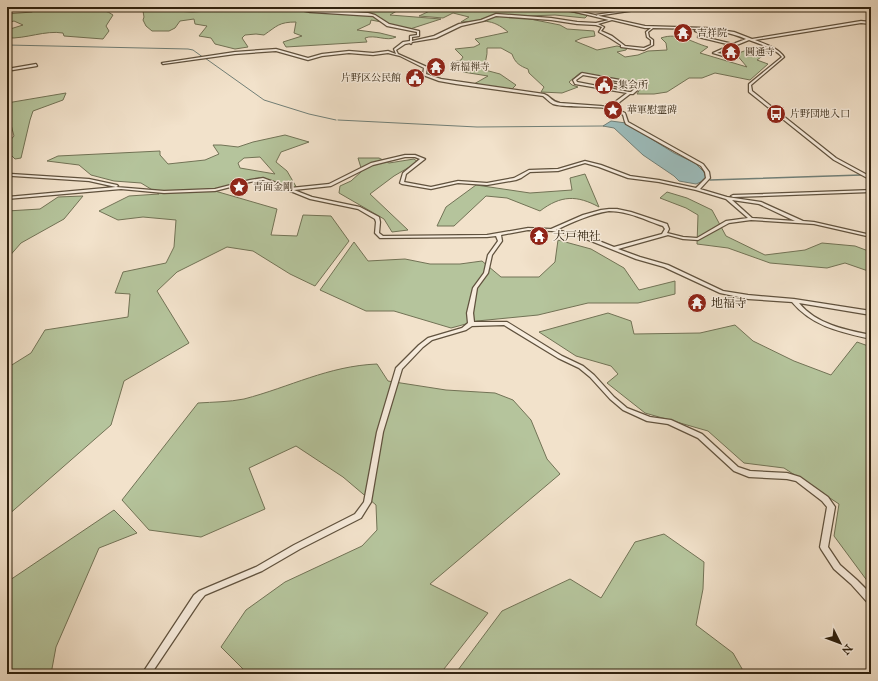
<svg xmlns="http://www.w3.org/2000/svg" width="878" height="681" viewBox="0 0 878 681" font-family="'IM FELL Great Primer','Noto Serif JP',serif">
<style>
.green{fill:#b5c49c;stroke:#727356;fill-rule:evenodd}
.water{fill:#9cbdbd;stroke:#717f77}
.lines{fill:none;stroke-linecap:round;stroke-linejoin:round}
.stream-far1{stroke:#717f77;stroke-width:1}
.stream{stroke:#717f77;stroke-width:1.5}
.minor-casing{stroke:#60523e;stroke-width:2.5}
.minor{fill:#f7ecdd;fill-rule:evenodd}
.labels{text-anchor:middle;dominant-baseline:central;stroke-width:3;stroke-linejoin:round;paint-order:stroke}
.far-poi-label{font-size:10px;fill:#30220f;stroke:#f7ecdd;text-anchor:start}
.poi-label{font-size:12px;fill:#30220f;stroke:#f7ecdd;text-anchor:start}
</style>
<rect width="100%" height="100%" fill="#f2e2cb"/>
<filter id="stains"><feTurbulence type="fractalNoise" baseFrequency=".005" numOctaves="4"/><feColorMatrix values="0 0 0 0 .2 0 0 0 0 .09 0 0 0 0 .02 0 0 0 .5 -.17"/></filter>
<radialGradient id="worn" r=".72"><stop offset=".6" stop-color="#630" stop-opacity="0"/><stop offset="1" stop-color="#630" stop-opacity=".3"/></radialGradient>
<path class="green" d="M39,7H74C86,15 101,5 113,15L106,26L109,31L103,39L64,36L63,33C45,30 26,39 7,38V30L23,25L14,21L7,23V14L32,12Z
M137,7H160V10L192,12L244,9L275,11L290,9L288,7H311L336,11L348,7L345,10H361L368,7L383,9H400L390,15L441,19L410,29L390,25L387,23L371,20L370,24L357,30L380,33L396,37C387,42 375,34 365,38L367,42L286,47L283,42L302,36L294,33L296,22C279,22 277,26 264,35L256,34L245,35L242,38L248,47L235,49L215,44L211,38L199,36L207,26L195,24L194,19L180,21L175,28L169,31H152L146,26L143,20L144,17L143,11L136,8Z
M461,7L560,10L588,15L585,18L555,15L527,16L525,18L560,25L567,29L594,31L595,36L582,38L575,41L597,50L617,46L627,48L626,50L617,52L625,57L638,55L648,51L667,50L666,43L661,38C678,32 691,42 708,47L700,53L747,67L736,54L747,50L768,52L757,60L768,64L750,80L715,73L702,78H689L667,92L654,94H637L643,84L580,73L569,82L572,85L578,87L562,93L541,92L544,87L529,73L528,69C520,66 515,63 512,54L501,48H487C488,56 484,62 485,70L500,74L516,85L512,89H507L474,84L488,76L463,72L454,62L461,60L463,57L455,49L474,47L480,44L475,39L508,32C492,18 482,21 461,22L469,17L453,13L443,18L419,16L436,8Z
M66,93L63,100L33,111L30,120L21,158L15,159L7,151V144L14,136L10,121H7V103Z
M285,135L309,142L281,152L276,162L287,171L298,190L259,178L215,191L277,209L271,235L297,236L303,215L331,216L349,241L315,286L290,274L253,251L227,247L177,272L157,291L189,343L124,381L111,425L7,516V368L31,353L45,330L128,317L130,294L115,293L123,272L166,263L174,247L176,220L143,217L118,220L99,211L129,196L159,194L141,183L114,181L91,175L79,165L47,161L58,156L160,151V155L168,164L205,160L219,154L213,145H221L238,147L253,142ZM260,157L275,174L240,168L238,163L244,158Z
M358,158H379L389,163L414,159L418,162L394,176L370,194L408,230L392,232L384,219L339,193L340,186L351,181L362,171Z
M585,174L599,207C577,195 561,195 540,211L507,198L486,196L454,226H437L446,207L476,185L530,193L572,190L570,178Z
M667,192L687,198L712,210L726,236L765,255L805,250L822,243L855,246L871,252V272L845,263L827,268L770,263L728,248L697,244L698,215L686,208L660,198Z
M83,196L64,219L21,243L7,259V211L40,209L58,197Z
M558,240L591,249L624,268L639,290L675,281V294L638,303H588L538,315L477,321L451,328L394,311H366L320,290L354,242L368,261L405,259L430,264H460L482,261L501,277H539L555,262Z
M608,313L631,321L634,334L700,333L735,325L753,341L794,361L831,375L857,342L871,347V586L834,536L839,504L784,468L744,463L708,431L645,413L607,383L618,374L611,366L576,356L539,332Z
M377,364L388,381L446,390L495,393L513,400L531,420L547,459L560,474L430,584L488,613L440,674H248L221,647L246,610L285,582L362,546L377,530L376,505L343,477L296,446L249,468L265,509L201,537L149,530L122,500L198,403C213,402 229,402 244,399C290,387 328,366 377,364Z
M114,510L137,533L99,548L56,647L51,674H7V582Z
M664,534L704,562L703,589L696,625L733,653L745,674H455L502,611L570,579L601,598L635,542Z"/>
<path class="water" d="M611,121L626,123L674,153L695,163L704,172L706,178L703,181L696,184L679,181L674,176L643,155L614,128L603,126Z"/>
<g class="lines">
<path class="stream-far1" d="M7,45L188,49L193,50L204,58
M205,58L264,100L309,114L336,120
M338,120L477,127L604,126"/>
<path class="stream" d="M864,174H871
M710,180L861,175"/>
<defs>
<path id="minor" d="M286,7L310,10L368,13L375,15L389,24L419,31V36L412,37V41L434,36L459,24L481,20L496,14L551,18L577,22L596,23L609,20L559,8L533,7H560L563,8L645,26L707,28L734,32L752,39L861,21L871,22V24L861,23L755,40C765,44 778,48 784,57L751,85L752,91L836,158L871,177V180L834,160L749,92V84L782,57C775,48 759,44 749,40L717,53L724,54L723,56L713,53L731,45L698,37L700,33L695,31L696,29L653,28L648,32L649,37L653,40V45L644,50L621,47V45L610,38L599,32L602,27L596,25L577,24L551,20L496,16L483,21L461,26L436,38L412,42L411,44L410,43L405,44L396,50L398,54L427,67L426,74L441,79L544,94C552,97 550,101 560,103L601,106L613,108L612,106L615,102L627,93L575,84L573,80L582,73L642,84V86L633,94H630L617,104L616,106L617,109L625,113L628,122L703,164L709,172L710,178L700,189L727,197L761,202L803,221L814,222L871,235V237L814,224L751,220L729,223L698,240L683,239L668,235L618,249L640,257L668,265L723,291L748,295L794,299L871,311V315L799,303C816,324 845,330 871,335V339C841,332 813,327 792,302L748,299L720,293L664,267L636,259L586,239L552,231L528,230L501,235L502,241L492,255L488,273L477,288L473,313L474,322H507L562,356L583,366L594,375L614,397L627,408L650,417L671,420L702,434L738,467L750,471L787,473L800,477L828,497L835,507L828,547L840,565L857,580L871,594V604L868,603L851,584L834,569L821,549L820,547L827,507L822,501L796,481L787,479L749,477L734,471L698,438L668,424L647,421L623,410L610,399L590,377L579,368L558,358L504,325L472,326L466,330L432,340L423,347L402,369L383,432L371,502L361,518L300,549L262,571L205,595L200,601L151,674H142L194,595L199,591L256,567L294,545L355,514L364,502L377,432L396,368L419,345L428,338L462,328L468,323L467,313L473,288L484,273L488,255L498,241L496,236L487,237L380,238L375,233L376,222L375,219L358,209L310,199L263,180L250,182L215,191L164,193L121,189L7,199V197L116,187L89,181L13,176H12V174L89,179L117,185L118,186L116,187L164,191L215,189L250,180L263,178L290,188L329,184L371,163L405,155H415L425,159L406,174L404,182L431,187L458,181L487,183L514,178L529,170L558,169L585,161L601,165L630,176L659,180L696,188L706,178L705,172L701,166L626,124C624,121 624,117 623,115C615,103 567,109 553,104C549,102 546,98 543,96L456,84L439,81L423,75L424,68L400,56L388,53L373,55L349,53L322,56L308,60L276,51L235,54L163,64L162,63L235,52L276,49L308,58L322,54L349,51L373,53L388,51L396,54L394,49L403,42L410,41V36L417,35V32L387,26L373,16L310,12ZM612,20L645,28H651L646,32L647,37L651,40V45L644,48L625,46L612,36L601,31L604,27L598,24ZM696,29C714,30 730,32 746,39L733,44L700,36L702,33ZM583,75L639,85L631,92H629L577,82L576,80ZM405,157H415L420,159L403,173L400,183L402,184L431,189L458,183L487,185L516,180L521,178L530,172L558,171L585,163L599,167L628,178L659,182L696,190L726,199L748,218L726,221L697,238L683,237L667,233L669,229L667,224L631,212L617,209H609L601,210L583,215L551,229L528,228L487,235L383,236L379,233L380,222L379,217L360,207L312,197L294,190L331,186L373,165ZM732,200L759,204L795,221L752,218ZM609,211C628,211 645,220 663,226L665,229L662,234L614,247L589,237L556,230C573,222 590,214 609,211Z
M650,7H656L596,16L595,15Z
M36,64L37,66L7,71V69Z
M610,83L621,85L622,86L621,87L609,85V84Z
M871,190V192L733,197L731,196L733,195Z"/>
</defs>
<use href="#minor" class="minor-casing"/>
<use href="#minor" class="minor"/>
</g>
<defs>
<symbol id="temple-disc" viewBox="-11 -11 22 22"><circle r="9.5" fill="#8f2418" stroke="#f7ecdd"/><path d="M0-6L5-2H3V0L6.5 2.5H4V6H1.5V3h-3V6H-4V2.5H-6.5L-3 0V-2H-5Z" fill="#fff"/></symbol>
<symbol id="civic-disc" viewBox="-11 -11 22 22"><circle r="9.5" fill="#8f2418" stroke="#f7ecdd"/><path d="M-.6-6.5H3V-4.5H.6V-3L4-1V1h2V6H-6V1h2V-1L-.6-3ZM-1.2 2.5V6h2.4V2.5Z" fill="#fff"/></symbol>
<symbol id="sight-disc" viewBox="-11 -11 22 22"><circle r="9.5" fill="#8f2418" stroke="#f7ecdd"/><path d="M0-6L1.8-2.2L6-1.7L2.9 1.2L3.7 5.4L0 3.3L-3.7 5.4L-2.9 1.2L-6-1.7L-1.8-2.2Z" fill="#fff"/></symbol>
<symbol id="bus-disc" viewBox="-11 -11 22 22"><circle r="9.5" fill="#8f2418" stroke="#f7ecdd"/><path d="M-5-6H5V4H4V6H2V4H-2V6H-4V4H-5ZM-3.5-4V0h7V-4ZM-3.5 1.2v1.5H-2V1.2ZM2 1.2v1.5H3.5V1.2Z" fill="#fff"/></symbol>
</defs>
<g fill-rule="evenodd">
<use href="#temple-disc" x="672" y="22" width="22" height="22"/>
<use href="#temple-disc" x="720" y="41" width="22" height="22"/>
<use href="#temple-disc" x="425" y="56" width="22" height="22"/>
<use href="#civic-disc" x="404" y="67" width="22" height="22"/>
<use href="#civic-disc" x="593" y="74" width="22" height="22"/>
<use href="#sight-disc" x="602" y="99" width="22" height="22"/>
<use href="#bus-disc" x="765" y="103" width="22" height="22"/>
<use href="#sight-disc" x="228" y="176" width="22" height="22"/>
<use href="#temple-disc" x="528" y="225" width="22" height="22"/>
<use href="#temple-disc" x="686" y="292" width="22" height="22"/>
</g>
<g class="labels">
<g class="far-poi-label">
<text x="697" y="33">吉祥院</text>
<text x="745" y="52">圓通寺</text>
<text x="450" y="67">新福禅寺</text>
<text x="401" y="78" text-anchor="end">片野区公民館</text>
<text x="618" y="85">集会所</text>
<text x="627" y="110">華軍慰霊碑</text>
<text x="790" y="114">片野団地入口</text>
<text x="253" y="187">青面金剛</text>
</g>
<g class="poi-label">
<text x="553" y="236">大戸神社</text>
<text x="711" y="303">地福寺</text>
</g>
</g>
<rect width="878" height="681" fill="none" stroke="#f2e2cb" stroke-width="24"/>
<rect x="8" y="8" width="862" height="665" fill="none" stroke="#30220f" stroke-width="2"/>
<rect x="12" y="12" width="854" height="657" fill="none" stroke="#30220f"/>
<g transform="translate(840 643) rotate(132)" stroke="#f7ecdd" stroke-width="3" paint-order="stroke">
<path d="M0-3L7 15L0 10L-7 15Z" fill="#30220f"/>
<text y="-6" font-size="11" font-weight="bold" text-anchor="middle" fill="#30220f">N</text>
</g>
<rect width="100%" height="100%" filter="url(#stains)"/>
<rect width="100%" height="100%" fill="url(#worn)"/>
</svg>
